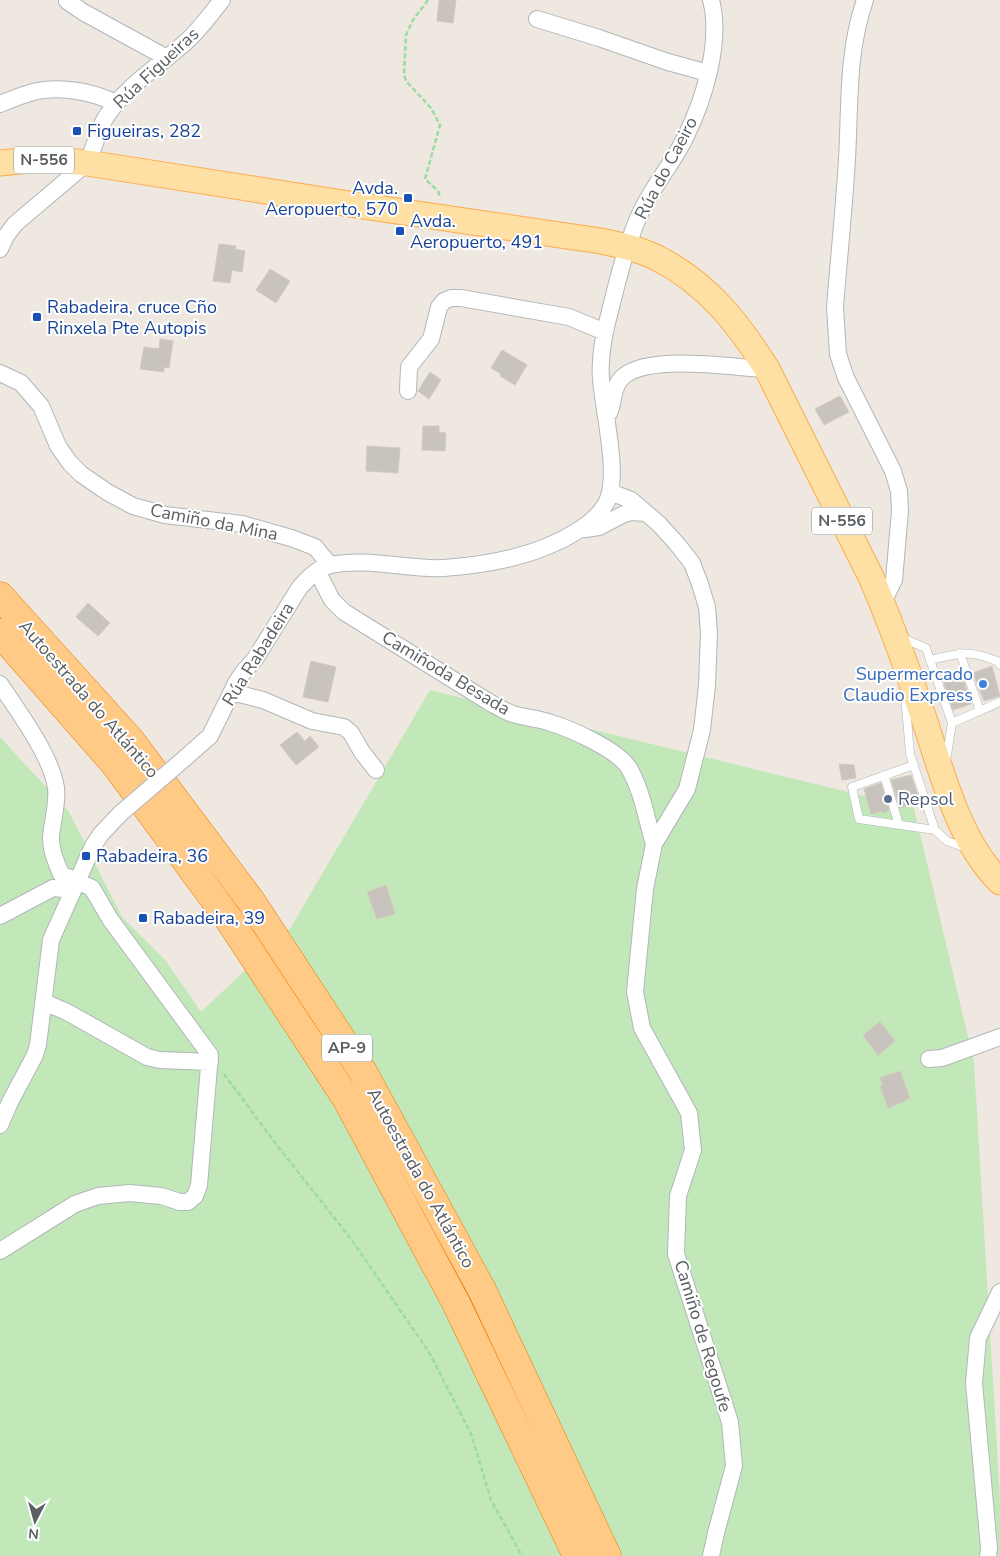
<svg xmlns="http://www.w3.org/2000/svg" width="1000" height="1556" viewBox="0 0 1000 1556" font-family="'Nunito Sans',sans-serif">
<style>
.green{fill:#c2e8ba}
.building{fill:#c9c3bd;stroke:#d3c9be}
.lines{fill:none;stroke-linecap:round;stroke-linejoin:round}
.service-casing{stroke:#b1b6b9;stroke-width:9}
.minor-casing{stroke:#b1b6b9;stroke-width:18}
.primary-casing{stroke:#fdaa4a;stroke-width:27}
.motorway-casing{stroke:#ee7800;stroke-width:29}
.path{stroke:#9cdba1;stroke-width:2.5;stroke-dasharray:5 2.5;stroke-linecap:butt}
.service{stroke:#fff;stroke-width:8}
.minor{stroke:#fff;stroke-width:16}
.primary{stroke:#ffe0a4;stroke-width:25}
.motorway{stroke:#ffca86;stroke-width:28}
.minor-bridge-casing{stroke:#b1b6b9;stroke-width:18;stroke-linecap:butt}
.minor-bridge{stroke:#fff;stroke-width:16}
.transit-dot{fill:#1a4fb4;stroke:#fff;stroke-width:2}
.shop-dot{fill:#3f7fe0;stroke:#fff;stroke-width:2}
.service-dot{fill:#5c6f8a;stroke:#fff;stroke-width:2}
.labels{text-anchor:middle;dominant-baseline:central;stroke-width:4;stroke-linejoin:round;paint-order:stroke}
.shield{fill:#fff;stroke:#8b8f92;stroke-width:1}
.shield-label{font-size:16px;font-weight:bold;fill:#595f63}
.street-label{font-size:18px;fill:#595f63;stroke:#fff}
.transit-label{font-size:18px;fill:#164399;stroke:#fff;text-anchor:start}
.shop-label{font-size:18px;fill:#366cbe;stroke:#fff;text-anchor:end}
.service-label{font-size:18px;fill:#4e5e75;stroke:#fff;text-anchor:start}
</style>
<rect width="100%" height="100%" fill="#eee8e0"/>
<path class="green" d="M430,690L914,808L974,1062L1000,1499V1556H0V737L69,812L122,917L166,961L201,1012L291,927Z"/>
<path class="building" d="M439,0H456L453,23L437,21Z
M219,244L236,246L235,249L245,251L242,272L232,270L230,283L213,281Z
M270,269L290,281L276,303L256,290Z
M160,339L173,341L169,368L164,367V372L140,369L144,347L159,349Z
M502,350L527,365L515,385L500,376L501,374L491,368Z
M430,372L441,380L429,399L418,391Z
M840,396L849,412L824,425L815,409Z
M423,426H439V432L446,433L445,451L422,450Z
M367,446L400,448L398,473L366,471Z
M88,603L110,623L98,636L76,617Z
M311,661L336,667L328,702L303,697Z
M992,666L1000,696L984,701L973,673Z
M962,676L971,704L953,710L944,683Z
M297,732L305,741L310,736L319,747L296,765L280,745Z
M839,764L854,765L856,778L842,780Z
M911,775L920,802L900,808L891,780Z
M881,783L889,811L883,813V811L871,814L864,789Z
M386,885L395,914L377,919L367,892Z
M880,1022L895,1041L878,1055L863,1035Z
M900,1071L910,1098L905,1100V1101L888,1108L880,1086L883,1085L880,1078Z"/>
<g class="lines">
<defs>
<path id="service" d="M902,638L926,648L952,723L946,761
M960,653L980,711
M930,660C960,653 969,649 999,662L1000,665
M905,695L910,754L935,830L947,841L966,848
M952,723L1000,702
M914,765L852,787L859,819L935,830
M884,775L899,825"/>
<path id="minor" d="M865,0C847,51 850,106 847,159C844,208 839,257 835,307L838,354L846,378L893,471L899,491L900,511L894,580L882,604
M67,1L83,12L167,58
M537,19L599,38L668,62L708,73
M0,104C12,99 25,94 37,91C63,86 93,92 116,103
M0,249L6,236L15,224L87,163C95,148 97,131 106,117C126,86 160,65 187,41C200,29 211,14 222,0
M0,373L21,383L41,406L58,446L70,463L81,474L107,492L133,506L165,515L242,524L291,538L315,547L330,565
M408,391L409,367L431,339L439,307L444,301L451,298H461L569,317L605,332
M609,413C614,403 612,390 620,380C642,352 733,368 767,369
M610,492L631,500L659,524L677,544L692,563L700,584L707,607L709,633L707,685L702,730L687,789L654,844L645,889L635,992L642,1028L689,1113L693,1150L678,1196L676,1254L730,1422L734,1466L716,1533L711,1556
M585,529L599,527L624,514L631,512L646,513
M317,571L332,600L344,612L489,702C497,706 505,712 513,714C525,718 539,718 551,723C571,729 618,750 629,768C643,793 646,818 654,844
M0,684C18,711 52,757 56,788C58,804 52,821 51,838C51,851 56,862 61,874L92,888L110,919L210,1055L199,1185L195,1196L188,1202H180L161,1196L130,1193L98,1196L75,1204L0,1251
M232,692L263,700L312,721L344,727L351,733L362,752L376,770
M184,759L210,736L236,683L244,671L255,659L300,587C309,577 319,567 331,565C368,557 407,570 444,568C490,565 540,555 579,530C591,522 603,512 608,499C619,472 603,409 601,379C599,356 604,333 610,311C618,279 626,246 639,216C651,188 672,165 685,138C704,100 722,42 711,0
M0,916L53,888L64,889L72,893
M44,1002L67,1012L147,1057L160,1060L210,1062
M929,1059L942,1058L1000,1037
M0,1125L10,1102L35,1055L38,1045L51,940L93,846L101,834L121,813
M988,1556L989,1548L974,1383L978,1338L1000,1292"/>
<path id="primary" d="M0,163C30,159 58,159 87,163L356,205L601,241C620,245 640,249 657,258C707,283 738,323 767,369L871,577C890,621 906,665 921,710C941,767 956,838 1000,882"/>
<path id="motorway" d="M0,596L131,741L251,901L363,1072L482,1290L607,1556
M0,633L114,763L228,918L346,1098L456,1303L577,1556"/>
</defs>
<use href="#service" class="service-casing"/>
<use href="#minor" class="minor-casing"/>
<use href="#primary" class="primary-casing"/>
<use href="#motorway" class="motorway-casing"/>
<path class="path" d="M428,0L413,20L406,35L404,75L406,81L431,108L440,125L425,179L438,191L440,197
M224,1074L276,1144L351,1239L429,1352L471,1434L491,1500L522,1556"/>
<use href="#service" class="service"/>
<use href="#minor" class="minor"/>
<use href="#primary" class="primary"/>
<use href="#motorway" class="motorway"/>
<defs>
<path id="minor-bridge" d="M121,813L184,759"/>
</defs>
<use href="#minor-bridge" class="minor-bridge-casing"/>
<use href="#minor-bridge" class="minor-bridge"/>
</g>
<g class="transit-dot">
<rect x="72" y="126" width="10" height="10" rx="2.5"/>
<rect x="403" y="193" width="10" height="10" rx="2.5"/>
<rect x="395" y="226" width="10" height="10" rx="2.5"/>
<rect x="32" y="312" width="10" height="10" rx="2.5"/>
<rect x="81" y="851" width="10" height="10" rx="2.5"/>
<rect x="138" y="913" width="10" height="10" rx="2.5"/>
</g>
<circle class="shop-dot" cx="983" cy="684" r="5"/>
<circle class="service-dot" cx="888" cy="799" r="5"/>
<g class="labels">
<g class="shield">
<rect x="14" y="146.5" width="60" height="27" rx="4"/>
<rect x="812" y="507.5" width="60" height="27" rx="4"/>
<rect x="322" y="1034.5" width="50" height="27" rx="4"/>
</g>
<g class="shield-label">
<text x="44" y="160">N-556</text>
<text x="842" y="521">N-556</text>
<text x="347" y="1048">AP-9</text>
</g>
<g class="street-label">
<text transform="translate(156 68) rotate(-43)">Rúa Figueiras</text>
<text transform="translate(666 168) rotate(-62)">Rúa do Caeiro</text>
<text transform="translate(214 522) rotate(11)">Camiño da Mina</text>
<text transform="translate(258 654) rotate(-58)">Rúa Rabadeira</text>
<text transform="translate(446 673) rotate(31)">Camiñoda Besada</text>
<text transform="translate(89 699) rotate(49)">Autoestrada do Atlántico</text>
<text transform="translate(421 1178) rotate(61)">Autoestrada do Atlántico</text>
<text transform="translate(703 1336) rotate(73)">Camiño de Regoufe</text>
</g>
<g class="transit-label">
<text x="87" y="131">Figueiras, 282</text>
<text x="398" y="188" text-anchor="end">Avda.<tspan x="398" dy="21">Aeropuerto, 570</tspan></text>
<text x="410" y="221">Avda.<tspan x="410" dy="21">Aeropuerto, 491</tspan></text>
<text x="47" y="307">Rabadeira, cruce Cño<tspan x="47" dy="21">Rinxela Pte Autopis</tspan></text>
<text x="96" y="856">Rabadeira, 36</text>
<text x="153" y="918">Rabadeira, 39</text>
</g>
<g class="shop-label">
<text x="973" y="674">Supermercado<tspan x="973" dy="21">Claudio Express</tspan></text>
</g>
<g class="service-label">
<text x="898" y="799">Repsol</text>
</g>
</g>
<g transform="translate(35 1521) rotate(186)" stroke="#ffffff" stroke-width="4" paint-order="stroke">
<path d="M0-4L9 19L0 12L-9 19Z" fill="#595f63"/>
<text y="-8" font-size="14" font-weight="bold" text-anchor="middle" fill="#595f63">N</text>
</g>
</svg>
